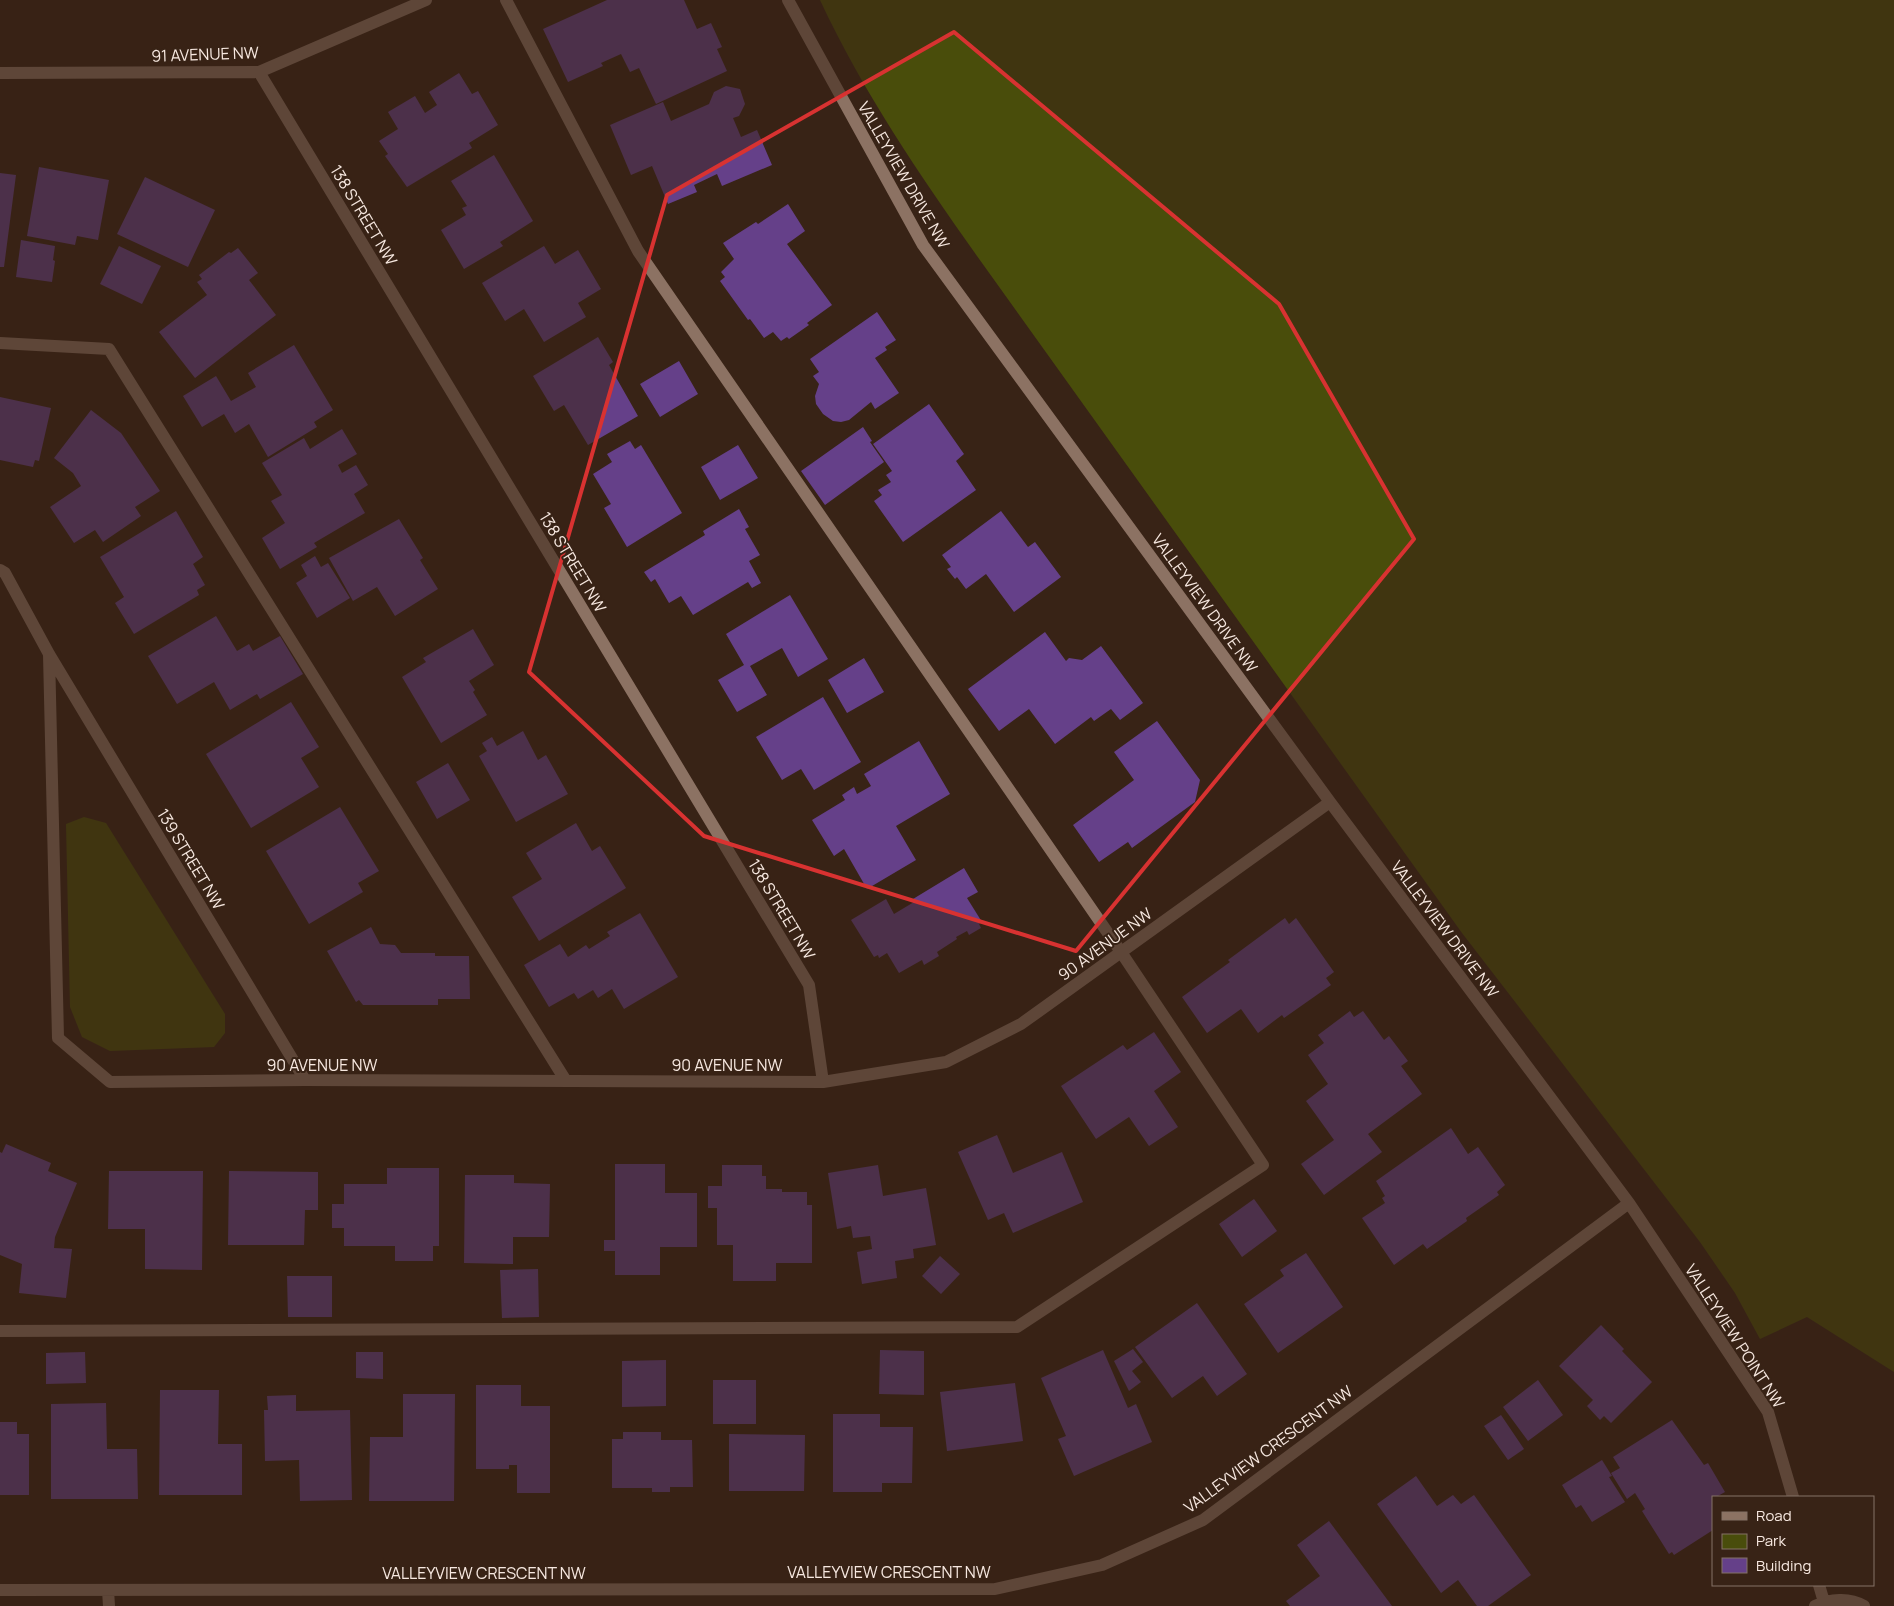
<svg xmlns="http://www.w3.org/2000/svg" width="1894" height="1606" viewBox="0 0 1894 1606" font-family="Manrope,sans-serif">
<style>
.green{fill:#494d0b}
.building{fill:#654089}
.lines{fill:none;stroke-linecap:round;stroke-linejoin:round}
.lane{stroke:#8c7263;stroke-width:12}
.street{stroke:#8c7263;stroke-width:12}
.marked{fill:none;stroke:#d83231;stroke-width:4;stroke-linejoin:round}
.labels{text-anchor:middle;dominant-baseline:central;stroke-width:4;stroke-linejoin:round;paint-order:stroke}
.street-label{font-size:16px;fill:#f7e8e0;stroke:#382316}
</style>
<rect width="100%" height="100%" fill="#382316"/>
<path class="green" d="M820,0H1894V1372L1807,1317L1760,1339L1735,1293L1700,1242L1462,933L977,256C919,174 863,92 820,0Z
M84,817L106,823L225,1014V1033L214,1047L110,1051L82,1037L70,1007L66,824Z"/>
<path class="building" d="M607,0H684L697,29L711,23L722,47L717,49L727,71L656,104L639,68L630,72L621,54L601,63L603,66L568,82L543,29Z
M459,73L472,94L478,91L498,125L469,143L472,148L407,187L385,156L388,154L379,141L398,129L388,112L415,96L425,113L437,105L429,92Z
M726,86L740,89L745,104L739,116L733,118L741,137L757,130L772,165L722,186L717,174L694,185L697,192L668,204L652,166L631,175L610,125L663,102L671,121L709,104L714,92Z
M494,155L533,221L500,242L503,246L464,269L441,230L466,215L462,208L467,206L451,181Z
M39,167L109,180L98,240L77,236L75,245L27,236Z
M0,173L16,175L4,267H0Z
M145,177L215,210L188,267L117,234Z
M788,204L805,231L787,244L832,305L807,323L809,325L789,339L787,337L781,341L773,332L764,338L750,319L748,320L720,281L725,277L721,272L734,259L723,243L756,222L758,224Z
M21,240L55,246L53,260L55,261L52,282L16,277Z
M119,246L161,266L142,304L100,284Z
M544,246L555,264L578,250L601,289L578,303L586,317L544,342L524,309L505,321L482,283Z
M238,248L258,273L249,280L276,315L195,378L159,332L207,295L197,282L202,279L199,275L229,252L231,253Z
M877,312L896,340L885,347L887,350L875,358L899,393L875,409L871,402L849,420L841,422L833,421L823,414L816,404L815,396L819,384L813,376L819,372L810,359Z
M598,337L613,362L609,365L638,416L588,445L564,405L554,411L533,376Z
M294,345L333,410L314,422L317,427L268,457L249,424L235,433L224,414L202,427L183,396L216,376L231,401L256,387L248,373Z
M679,361L698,394L660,417L640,384Z
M0,397L51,408L39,461L35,460L33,467L0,460Z
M929,404L964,454L956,461L976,490L903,542L874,501L882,495L878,490L891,482L886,475L892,471L873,444Z
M91,410L121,433L160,491L135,507L141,516L103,542L95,530L74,543L50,507L81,486L73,473L54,458Z
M863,427L872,441L870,442L884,462L825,505L801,471Z
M342,429L357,454L338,465L342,473L356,465L368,485L354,494L365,513L314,543L317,547L280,569L262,538L285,523L271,501L282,495L262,463L304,438L310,449Z
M630,441L635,449L641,445L682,513L627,547L604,508L611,504L593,474L612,462L607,454Z
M738,445L758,478L720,500L701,467Z
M739,509L749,527L745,529L760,555L749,561L761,583L752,588L748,582L693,615L681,596L669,603L655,579L651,582L644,572L705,535L703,531Z
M176,511L203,557L193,564L205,585L197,590L199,595L134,634L115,603L124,597L100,557Z
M1001,511L1028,547L1035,542L1061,577L1014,612L986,574L966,589L957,577L955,579L947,569L951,567L942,555Z
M399,519L423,558L420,560L438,589L395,616L377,587L353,601L329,558Z
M315,556L321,567L328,563L350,598L317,618L296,583L307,576L301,565Z
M790,595L828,659L798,677L782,648L750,666L767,695L737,712L718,680L744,665L726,634Z
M216,616L237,651L249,644L253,651L280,636L303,674L260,699L257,694L230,710L214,682L177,704L148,656Z
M473,629L494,665L469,681L475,690L473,692L487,715L441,743L402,677L426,662L423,658Z
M1045,632L1066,661L1069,658L1082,660L1101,646L1143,703L1120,720L1111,709L1094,721L1091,717L1055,744L1029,709L999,731L968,689Z
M864,658L884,692L847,713L828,680Z
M823,697L861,762L814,790L801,769L782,780L756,737Z
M291,702L319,747L301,758L319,787L251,828L206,754Z
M1157,721L1200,780L1195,802L1132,848L1128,842L1099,862L1073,825L1134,780L1114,752Z
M523,731L538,760L546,755L568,794L516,822L479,756L487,751L482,743L492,737L497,746Z
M919,741L950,794L896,826L916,860L867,889L844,849L834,856L812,820L845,800L842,795L854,787L857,794L871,786L864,774Z
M448,763L470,800L437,819L416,782Z
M340,807L379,871L358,883L363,892L309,924L266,851Z
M576,823L592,851L600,846L626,888L539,941L512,897L542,879L526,853Z
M964,868L978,892L967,898L982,922L979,924L981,928L969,935L967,931L956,937L957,939L937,952L939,956L924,965L922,960L899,973L887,953L879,958L878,955L874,957L851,920L886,899L894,914L914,902L913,899Z
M640,913L678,977L624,1009L612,989L598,998L593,990L578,999L574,993L549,1007L524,965L560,944L568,957L586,945L589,949L610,936L607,932Z
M1285,918L1289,924L1296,918L1334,972L1326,978L1331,985L1284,1018L1282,1015L1258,1033L1241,1009L1207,1033L1182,997L1230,962L1228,960Z
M371,927L380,944L395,945L401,953H435V956H469L470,999H438V1005H363L359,1000L356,1002L327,951Z
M1350,1011L1354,1017L1363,1011L1384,1040L1389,1036L1408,1061L1401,1066L1422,1094L1368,1134L1382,1152L1324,1195L1301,1164L1334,1140L1306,1101L1328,1084L1308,1055L1324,1043L1318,1035Z
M1154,1032L1181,1072L1154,1091L1178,1127L1149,1146L1129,1117L1096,1139L1061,1086L1123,1045L1127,1050Z
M1451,1128L1468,1154L1478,1147L1505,1185L1497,1192L1499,1195L1466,1218L1467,1221L1427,1249L1423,1244L1394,1265L1362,1218L1385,1203L1382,1198L1385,1196L1376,1181Z
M997,1135L1013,1173L1062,1152L1083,1202L1013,1233L1004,1213L988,1220L958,1152Z
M6,1144L51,1163L48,1171L77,1183L55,1237L54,1248L72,1249L66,1298L19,1293L22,1264L0,1255V1152L2,1153Z
M615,1164H665V1193H697V1247H660V1275H615V1251H604V1240H615Z
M722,1165H762V1176H766V1189H782V1192H807V1205H812V1263H776V1281H733V1245H717V1208H708V1186H722Z
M878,1165L883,1196L926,1188L936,1245L913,1249L914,1258L895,1261L897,1278L862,1284L857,1252L872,1249L870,1236L853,1238L851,1226L837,1229L828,1173Z
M387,1168H439V1246H433V1261H395V1246H344V1228H332V1204H344V1184H387Z
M109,1171H203L202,1270L145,1269V1229H108Z
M229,1171L318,1172V1210H305L304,1245H228Z
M465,1175H514V1183L550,1184L549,1237H513V1264L464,1263Z
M1254,1199L1277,1231L1242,1257L1219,1224Z
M1306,1253L1343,1307L1278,1353L1244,1304L1284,1276L1280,1270Z
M940,1256L960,1274L941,1294L922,1276Z
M538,1269L539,1317L502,1318L500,1270Z
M287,1276H332V1317H288Z
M1197,1303L1247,1374L1217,1396L1203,1376L1172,1398L1135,1347Z
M1601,1325L1624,1349L1622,1351L1652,1382L1611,1423L1604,1416L1600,1420L1587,1406L1593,1400L1559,1366Z
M1133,1349L1143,1362L1132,1371L1141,1382L1129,1391L1114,1361Z
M880,1350L924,1351V1395L879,1394Z
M1103,1350L1128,1408L1136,1404L1152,1442L1074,1476L1058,1439L1066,1436L1041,1378Z
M85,1352L86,1383L46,1384V1353Z
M356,1352H383V1379L356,1378Z
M666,1360V1406L622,1407V1361Z
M713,1380H756V1424H713Z
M1538,1380L1563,1415L1528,1441L1503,1407Z
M1015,1383L1023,1441L947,1451L940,1392Z
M476,1385H521V1406H550V1493H517V1465H509V1469H476Z
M160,1390H219L218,1444H242V1495H159Z
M403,1394H455L454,1501H369L370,1437H403Z
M296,1395V1411L350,1410L352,1500L300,1501L299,1460L265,1461L264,1410H268L267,1396Z
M106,1403L107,1449H137L138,1499H51V1404Z
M833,1414H880V1427H913L912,1483H882V1492H833Z
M1501,1415L1524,1449L1508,1460L1484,1426Z
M1672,1420L1704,1465L1708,1463L1725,1492L1716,1497H1713V1530L1674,1555L1672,1552L1669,1554L1642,1511L1645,1509L1635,1493L1627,1499L1611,1473L1620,1468L1613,1457Z
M0,1422H17V1434H29V1495H0Z
M623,1432H661V1440H692L693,1487H670V1492H652V1488H612V1439H623Z
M729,1434L805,1435L804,1491H729Z
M1602,1460L1612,1476L1609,1477L1625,1502L1592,1522L1581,1505L1576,1508L1562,1485Z
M1416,1476L1437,1506L1453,1495L1461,1504L1474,1495L1531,1575L1488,1606H1477L1458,1580L1441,1593L1377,1504Z
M1329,1521L1392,1606H1290L1286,1601L1320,1576L1297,1545Z"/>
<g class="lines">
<path class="lane" d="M0,343L109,349L566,1081
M0,1331L1017,1327L1263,1165L1121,952L638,251L506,0"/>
<path class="street" d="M788,0L923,245L1330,802L1629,1203L1768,1412L1793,1497
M259,72L809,985L823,1082
M0,73L259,72L426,0
M0,570L5,573L49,654L305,1080
M49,654L58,1038L110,1082L305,1080L823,1082L946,1062L1021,1024L1330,802
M1819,1585L1824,1602
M0,1590L995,1589L1102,1565L1203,1520L1629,1203
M108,1590L109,1606
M1815,1606C1830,1599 1849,1597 1864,1606"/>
</g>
<path d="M0 0H1894V1606H0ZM954,32L1279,304L1414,539L1076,951L704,836L529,672L667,195Z" fill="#382316" fill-opacity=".55" fill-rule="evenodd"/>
<path class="marked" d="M954,32L1279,304L1414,539L1076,951L704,836L529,672L667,195Z"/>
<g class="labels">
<g class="street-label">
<text transform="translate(205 54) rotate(-2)">91 AVENUE NW</text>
<text transform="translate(904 175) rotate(60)">VALLEYVIEW DRIVE NW</text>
<text transform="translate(364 215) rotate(59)">138 STREET NW</text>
<text transform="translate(573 562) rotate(59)">138 STREET NW</text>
<text transform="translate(1205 603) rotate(54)">VALLEYVIEW DRIVE NW</text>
<text transform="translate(191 859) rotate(59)">139 STREET NW</text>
<text transform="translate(782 909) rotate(59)">138 STREET NW</text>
<text transform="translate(1445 929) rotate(53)">VALLEYVIEW DRIVE NW</text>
<text transform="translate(1105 944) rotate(-36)">90 AVENUE NW</text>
<text x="322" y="1065">90 AVENUE NW</text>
<text x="727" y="1065">90 AVENUE NW</text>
<text transform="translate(1735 1336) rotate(57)">VALLEYVIEW POINT NW</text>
<text transform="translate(1268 1449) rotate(-36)">VALLEYVIEW CRESCENT NW</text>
<text x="889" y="1572">VALLEYVIEW CRESCENT NW</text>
<text x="484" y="1573">VALLEYVIEW CRESCENT NW</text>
</g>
</g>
<rect x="1712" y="1496" width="162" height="90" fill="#382316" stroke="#847267"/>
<rect x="1722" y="1512" width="25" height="8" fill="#8c7263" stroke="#847267"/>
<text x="1756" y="1521" font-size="15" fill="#f7e8e0">Road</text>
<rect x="1722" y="1534" width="25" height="15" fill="#494d0b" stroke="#847267"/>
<text x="1756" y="1546" font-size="15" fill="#f7e8e0">Park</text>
<rect x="1722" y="1558" width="25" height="15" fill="#654089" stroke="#847267"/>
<text x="1756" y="1571" font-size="15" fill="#f7e8e0">Building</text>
</svg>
